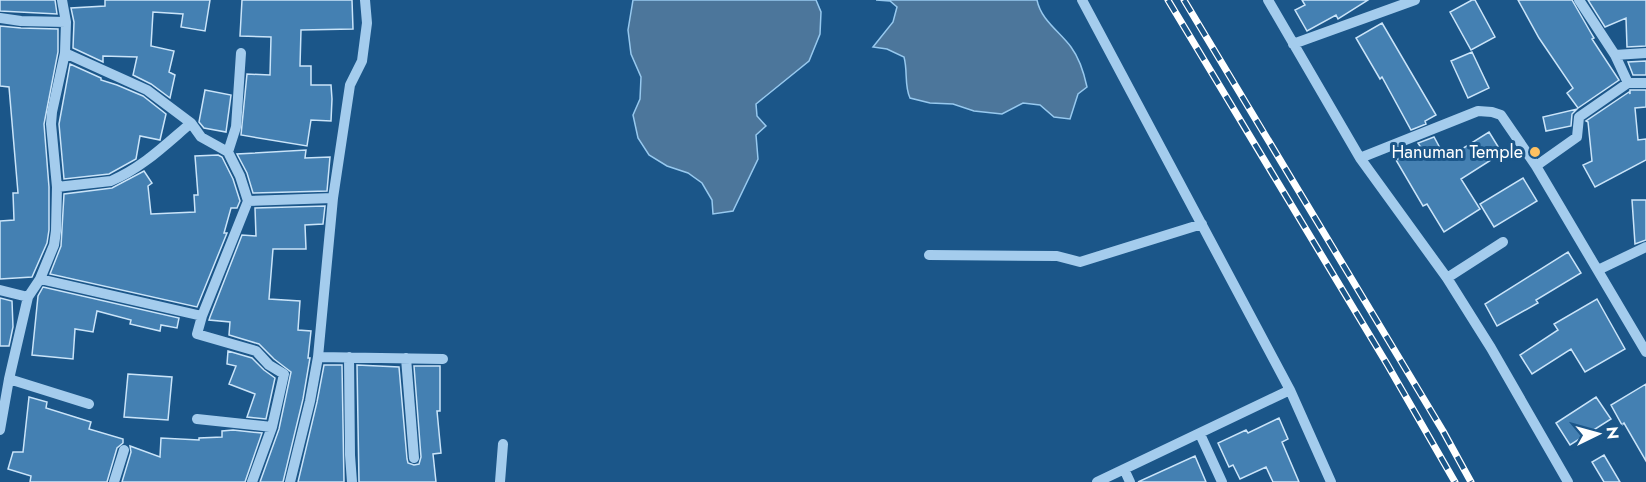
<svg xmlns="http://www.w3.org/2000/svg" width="1646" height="482" viewBox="0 0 1646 482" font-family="Jost,sans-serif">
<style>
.water{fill:#4c769b;stroke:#97c9ef;stroke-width:1.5}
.building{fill:#4480b2;stroke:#cae4f9;stroke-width:1.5}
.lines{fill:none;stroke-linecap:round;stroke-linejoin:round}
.minor{stroke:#a4cced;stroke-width:10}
.rail-casing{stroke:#fff;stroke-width:7}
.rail{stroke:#1b5689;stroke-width:4.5;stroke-dasharray:14;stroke-linecap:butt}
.poi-dot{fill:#fec161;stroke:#1b5689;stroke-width:2}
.labels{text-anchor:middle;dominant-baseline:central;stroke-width:6;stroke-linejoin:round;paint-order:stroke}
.poi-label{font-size:18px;fill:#fff;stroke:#1b5689;text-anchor:end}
</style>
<rect width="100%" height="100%" fill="#1b5689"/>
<path class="water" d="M633,0H816L821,12L820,34L809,61L756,104L757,116L766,126L756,135L758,159L733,211L713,214L712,200L702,183L688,173L667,166L649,155L638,138L633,115L640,99L641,77L631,54L628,30Z
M876,0H1037C1041,20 1059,31 1071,47C1080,59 1084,73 1087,87L1078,94L1070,119L1054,117L1040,105L1023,103L1002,114L974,111L953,104L930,103L910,98C904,85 908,72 904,57L887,49L873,47L893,22L897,7L890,1Z"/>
<path class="building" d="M0,0H55L57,14L0,11Z
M105,0H210L205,31L181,27L183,14L153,12L151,46L174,51L169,72L175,75L170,98L151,84L133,75L137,57L103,56V62L73,48L74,22L71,8L105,6Z
M242,0H352L353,29L301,30L300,66H311V85H331L332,99L331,121L311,120L307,146L241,135L247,74L270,75L271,37L240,36Z
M1302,0H1368L1338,19L1336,15L1307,31L1295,10L1305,5Z
M1472,0H1475L1495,37L1471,50L1450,12Z
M1518,0H1572L1591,33L1594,38L1592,39L1619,80L1578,108L1567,93L1573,88L1539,38Z
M1588,0H1646V46L1627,47L1626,18L1605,27Z
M1382,23L1436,115L1425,121L1426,124L1411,130L1382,77L1380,79L1356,38Z
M0,26L21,28L58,29V52L44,124L49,187V230L47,243L32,277L0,279V221L14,220L13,193H18L9,87L0,86Z
M1472,52L1489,88L1468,98L1451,61Z
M1646,61V75H1633L1628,62Z
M70,64L101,78V80L117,85L143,96L166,114L160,140L140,136L136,159L109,174L64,179L59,124Z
M205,90L231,95L226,132L204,128L199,122Z
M1630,90H1646V107L1635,108L1638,140L1646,139V160L1595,187L1583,165L1592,161L1588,122L1586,121L1629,92L1630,94Z
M1577,109L1572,114L1571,126L1546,131L1543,117Z
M1489,132L1502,153L1461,179L1480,209L1444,232L1427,204L1423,206L1396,160L1420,146L1418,143L1434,137L1446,159Z
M306,150L305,158L330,157L327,191L253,193L247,173L237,154Z
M218,155L222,157L233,179L240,201L237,208H231L224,233H227L197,307L50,274L61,246L64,194L112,188L144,171L152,183L148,186L151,214L195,212L194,195H198L195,156Z
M1523,178L1537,201L1494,227L1480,204Z
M1632,200H1646V240L1635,244Z
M325,206L323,224L305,225L306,249H273L269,299L300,301L298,330L311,331L308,358H310L303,399L283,482H260L279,429L291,372L274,359L259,344L229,335L230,322L209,320L210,317L242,235L256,236L255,208Z
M1568,252L1581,273L1536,300L1538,303L1497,326L1485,304Z
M43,287L179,318L177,328L161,325L160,331L130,324L131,320L97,311L93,332L75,329L73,359L32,355L38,296Z
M0,298L12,301L13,327L9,346H0Z
M1597,299L1625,349L1585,372L1571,349L1532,374L1520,355L1558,330L1554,324Z
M228,351L252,358L264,370L275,378L266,419L247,417L255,394L229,384L236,366L227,364Z
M324,365H342L344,482H298L317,402Z
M357,365L399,367L407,459L408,463L414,465L419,464L421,457L414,366H440V411H437L441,453L433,454L436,482H359Z
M128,374L172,377L168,420L124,417Z
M1646,384V461L1624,423L1622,425L1611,405Z
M29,397L47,402L46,408L91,422L89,429L123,439V443L117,448L107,482H30L31,476L8,469L13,452H23Z
M1596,397L1611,419L1570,445L1556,423Z
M1279,418L1288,439L1282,442L1299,482H1273L1266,467L1240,479L1233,465L1229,467L1218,443L1246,430L1248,433Z
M233,430L262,433L245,482H122L131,452L130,446L160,457L161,438L199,440V438L222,437V431Z
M1604,455L1620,482H1604L1592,462Z
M1195,456L1206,482H1138Z"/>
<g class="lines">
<path class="minor" d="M1082,0L1290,390L1331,482
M1268,0L1360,158L1478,111L1492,112L1501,115L1536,166L1646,352
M0,18L21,21L66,22
M1293,44L1415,0
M65,53L147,90L191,123L201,137L228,152L240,176L248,201L202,316L197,334L256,351L269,365L284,374L272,427L252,482
M1615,55L1646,53
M1628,83H1646
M228,152L236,127L241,53
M1360,158L1447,278L1491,348L1568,482
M1536,166L1577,137L1579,117L1628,83L1615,55L1579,0
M57,187L111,181C142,168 165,145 191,123
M248,201L333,198
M929,255L1057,256L1080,262L1202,224
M1598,270L1646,247
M1447,278L1503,242
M40,279L202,316
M0,290L28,297
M318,357L443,359
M349,357L350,455L352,482
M406,358L414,458
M9,379L89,404
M197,419L272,427
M0,430L9,379L28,297L40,279L54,245L56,231L57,187L51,124L52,112L65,53L66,22L62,0
M1200,434L1222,482
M1124,469L1130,482
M114,482L124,450
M290,482L310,401L318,357L333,198L350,85L362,61L367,23L365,0
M500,482L503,444
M1097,482L1290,390"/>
<defs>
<path id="rail" d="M1168,0L1387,364L1455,482
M1184,0L1443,431L1471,482"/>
</defs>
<use href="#rail" class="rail-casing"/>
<use href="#rail" class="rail"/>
</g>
<circle class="poi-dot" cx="1535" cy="152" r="6"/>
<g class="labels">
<g class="poi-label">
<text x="1523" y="152">Hanuman Temple</text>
</g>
</g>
<g transform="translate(1598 434) rotate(85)" stroke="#1b5689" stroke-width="4.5" paint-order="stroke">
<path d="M0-4.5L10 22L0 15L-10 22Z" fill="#ffffff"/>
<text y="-9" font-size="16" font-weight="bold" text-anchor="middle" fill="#ffffff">N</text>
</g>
</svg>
